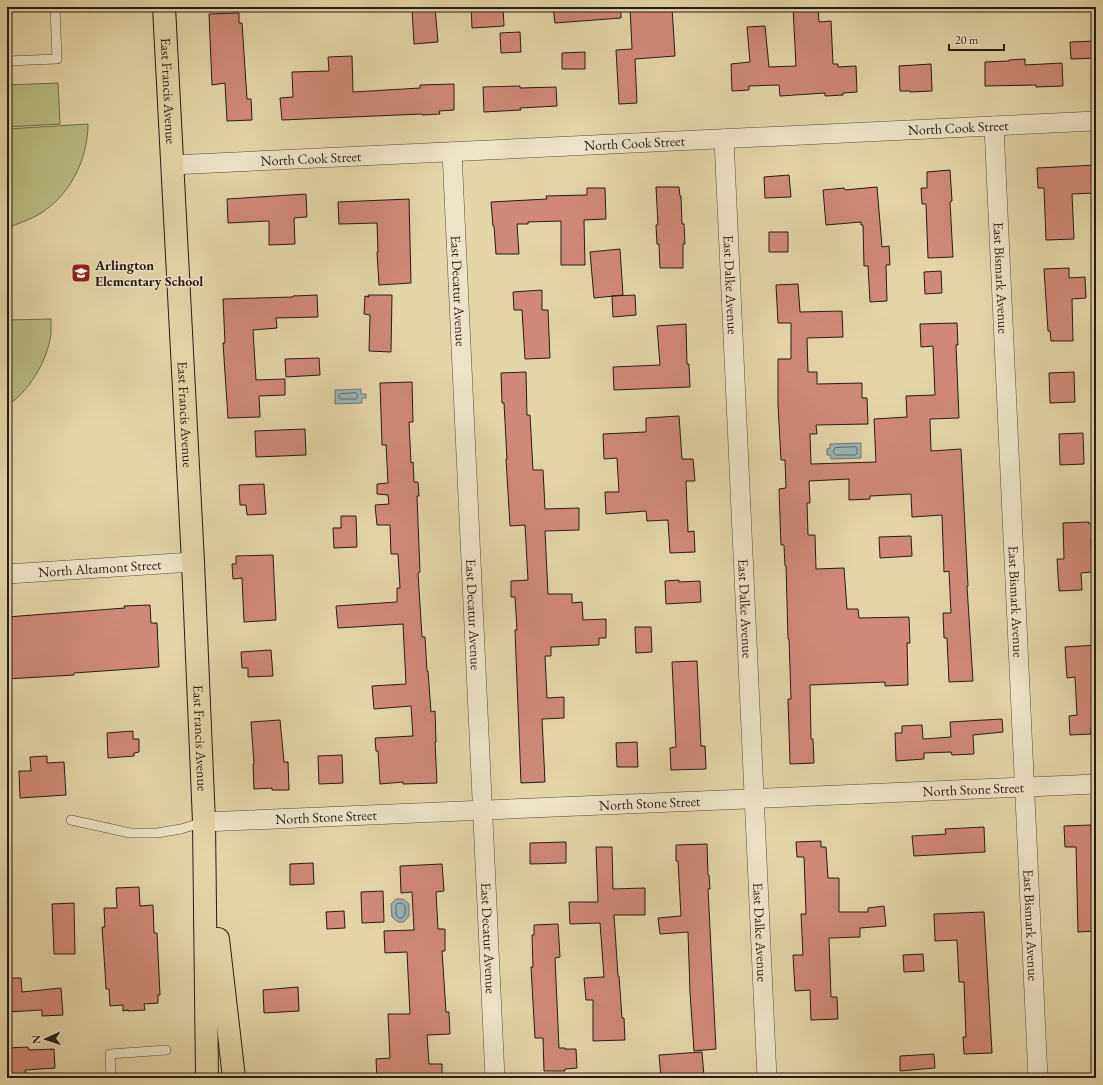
<svg xmlns="http://www.w3.org/2000/svg" width="1103" height="1085" viewBox="0 0 1103 1085" font-family="'EB Garamond',serif">
<style>
.green{fill:#b9bc84;stroke:#706c4d}
.water{fill:#9bb5b3;stroke:#6d7774}
.lines{fill:none;stroke-linecap:round;stroke-linejoin:round}
.shore{stroke:#626864;stroke-width:1}
.building{fill:#d08978;stroke:#281b16}
.lane-casing{stroke:#57493a;stroke-width:10}
.street-casing{stroke:#57493a;stroke-width:20}
.primary-casing{stroke:#281b16;stroke-width:24}
.lane{stroke:#ede3c6;stroke-width:9}
.street{stroke:#ede3c6;stroke-width:19}
.primary{stroke:#e4d4a8;stroke-width:22}
.labels{text-anchor:middle;dominant-baseline:central;stroke-width:3;stroke-linejoin:round;paint-order:stroke}
.street-label{font-size:14px;fill:#281b16;stroke:#ede3c6}
.poi-label{font-size:14px;font-weight:bold;fill:#281b16;stroke:#ede3c6;text-anchor:start}
</style>
<rect width="100%" height="100%" fill="#e4d4a8"/>
<filter id="stains"><feTurbulence type="fractalNoise" baseFrequency=".005" numOctaves="4"/><feColorMatrix values="0 0 0 0 .2 0 0 0 0 .09 0 0 0 0 .02 0 0 0 .5 -.17"/></filter>
<radialGradient id="worn" r=".72"><stop offset=".6" stop-color="#630" stop-opacity="0"/><stop offset="1" stop-color="#630" stop-opacity=".3"/></radialGradient>
<path class="green" d="M58,83L60,124L7,127V85Z
M88,124C88,160 69,198 36,216C26,221 17,224 7,228V129Z
M51,319C51,324 51,329 51,334C47,362 29,391 7,406V320Z"/>
<path class="water" d="M361,389V394H366V398H362V403L335,404V390Z
M861,443V458L831,459L830,455H827V449L830,448V444Z
M396,899H403L409,904V916L404,922H398L392,917L391,904Z"/>
<g class="lines">
<path class="shore" d="M356,393L358,396L356,399H341L339,398V395L340,394Z
M856,447L857,449V453L856,455H836L833,452L835,448Z
M398,903H402L405,906V915L402,918H399L396,915V906Z"/>
</g>
<path class="building" d="M435,7L438,42L414,44L412,8Z
M471,7H503L504,26L472,28Z
M553,7H621V18L555,23Z
M630,7H672L675,56L635,59L637,103L619,104L616,50L632,49Z
M793,7H818L819,22L831,21L833,64H838V67L856,66L857,92L843,93V95L825,96V93L780,96L779,85L749,86V90L732,91L731,64L750,62L747,27L765,26L769,67L796,66Z
M239,13V23H242L247,99H251L252,120L227,121L225,83L212,85L209,14Z
M520,32L521,52L501,53L500,33Z
M1096,41V58L1071,59L1070,42Z
M585,52V69H562V53Z
M352,56L353,92L420,88V85L454,84V110L439,111L440,114L422,115V114L282,120L280,98L293,97L292,72L329,71L328,57Z
M1025,59V65L1062,63L1063,86L1036,87V85L985,86V62L1009,61V60Z
M931,64L932,91L910,92V91H900L899,66Z
M520,86V88L556,87L557,106L520,108L521,110L484,112L483,87Z
M1096,165V193L1072,194L1074,239L1046,240L1044,188H1038L1037,168Z
M950,170L952,201L950,202L953,257L928,258L926,204H922L921,188H927V172Z
M789,175L791,197L765,198L764,177Z
M656,187H679L680,196H681L682,224H684L685,244H683V268H660L659,244H657L656,225H658Z
M877,187L882,247L889,246L890,265H886L887,301L870,302L868,266H864L863,225H861V222L826,225L823,190L844,188L845,190Z
M587,188H605L606,219L584,220L585,265H561V221L528,222V224H517L519,254H496L494,226H493L491,202L547,199L546,196L587,195Z
M306,194L307,217L294,218L295,244L269,245V221L228,223L227,199Z
M409,199L411,283L379,285L377,252H378L377,223L339,224L338,202Z
M769,232H788V252H769Z
M620,249L623,295L594,298L590,252Z
M1069,268V278L1085,277L1086,298L1072,299L1073,341H1051L1050,331H1048L1044,269Z
M941,271L942,293L925,294L924,272Z
M798,284L800,312L842,311L843,337L807,338L808,372H817V384L862,383V398H867L868,424L816,425L817,434H810L811,464L876,462L874,419L907,417L906,396L935,395L933,346L921,347L920,324L957,323L958,345H956L959,418L930,419L931,451L961,449L968,586H967L973,681L949,682L947,638H944L943,613H951L949,571L944,572L942,515L912,517L911,494L870,496V499L849,500V479L809,481L810,503H807L808,535H815L816,569L844,568L847,609H858L859,618L909,617L910,643H907L908,685L885,686V682L810,685L811,739H813L814,763L790,764L788,699H791L789,639H788L786,566H785L784,545H781L779,489L786,488L785,460H781L778,405V359H791V323H778L776,285Z
M542,290V310H548L550,358L525,359L522,310H514L513,292Z
M317,295L318,317L276,318L277,328L253,330L256,380L285,379V395L259,396L260,417L228,418L223,343H225L223,299L293,297V296Z
M368,295H392L391,352L369,351L370,315L364,314L365,296L369,297Z
M635,295L636,315L613,317L612,296Z
M686,324L687,364H689L690,387L614,390L613,367L660,365L657,326Z
M319,358L320,375L286,377L285,359Z
M526,372L527,415H530L533,470H543L545,509L579,508V530L545,531L548,594H572V603L582,602L583,620L606,619V638H599V645L551,647V656H545L547,698L564,697V718L542,719L545,782L521,783L515,630H517L515,597H511V581L528,580L525,525L510,526L506,459H507L504,403H502L501,373Z
M1074,372L1075,402L1050,403L1049,373Z
M412,382L413,422H409L411,463L413,462L414,482H418L419,496H417L420,572L418,573L422,637H425L427,671H428L431,712L435,711L436,742H435L437,783L403,784V782L380,784L378,751H376L375,738L413,736L411,706L374,709L372,686L406,684L403,624L338,628L336,606L397,602V588H400L398,554H391L390,525H377L375,505L389,504L388,495L377,494V484L388,483L386,445H382L380,383Z
M679,416L682,459H693L695,481H686L688,532L694,531L695,552L670,553L668,520L647,521L646,511L606,514L605,492H619L617,458L604,459L603,434L646,432V418Z
M305,429L306,455L256,457L255,431Z
M1083,433L1084,464L1060,465L1059,434Z
M264,484L266,514L247,515L246,505H240L239,485Z
M341,516H356L357,547L334,548L333,528H341Z
M1089,522V524H1096V539H1091L1092,572L1081,573L1082,590L1059,591L1057,559H1064L1063,523Z
M911,536L912,556L880,558L879,537Z
M273,555L276,620L244,622L242,578L233,579L232,564H236V556Z
M679,580V582L700,581L701,602L666,604L665,581Z
M150,605L151,623H157L159,667L74,673V675L7,679V617L125,608L124,606Z
M635,627H651L652,652L636,653Z
M1096,645V728H1091V734L1070,735L1069,716L1077,715L1075,677L1067,678L1065,647Z
M271,650L273,676L248,677V668H242L241,652Z
M697,661L701,746H705L706,769L671,770L670,748L676,747L672,662Z
M1002,719L1003,732L973,735L974,754L952,755L951,752L924,753V759L896,761L895,733H902V726L922,725L923,739L951,737L950,722Z
M280,720L284,762H288L289,790H272V788L254,789L253,764H254L251,722Z
M133,731V739H139V752L134,753V756L108,758L107,733Z
M637,742L638,767H617L616,743Z
M342,755L343,783L319,784L318,756Z
M47,756V763L64,762L66,795L20,798L19,771H31L30,757Z
M1091,825L1092,863H1096V931L1078,932L1076,847H1065L1064,826Z
M984,827L985,852L914,856L912,836L946,834L945,829Z
M821,841V847H826L828,878H839V912H868V908L884,906L886,926L860,928V937L829,938L831,997H837L838,1019L811,1020L810,990L795,991L793,955H803L801,914H806L804,857H797L796,842Z
M566,842V863L530,864V843Z
M707,844L708,875H709L710,889H708L716,1049L694,1051L690,992L688,932L660,934L658,918L681,916L678,861H676V845Z
M596,847H612L613,889L645,888V915H614L618,976H619L622,1018H624L625,1040L593,1041V1000H586L584,978L604,977L600,923L570,924L569,902H598Z
M313,863L314,884L290,885V864Z
M442,864L444,891L436,892L438,929H445V951H442L446,1012H449L450,1034L427,1035L429,1064H442V1078H377L376,1059L390,1058L388,1014H410L407,952L385,953L384,931L414,930L412,892L401,893L400,866Z
M139,887L140,906L153,905L154,933H157L160,995H158V1003L144,1004L145,1010L128,1011V1010L123,1011V1005L110,1006L109,989H106L105,971L102,927H105L104,908H117L116,888Z
M383,891L384,922L362,923L361,892Z
M74,903L75,954H54L52,904Z
M344,911L345,928L327,929L326,912Z
M984,912L992,1053L964,1054L963,1037H966L964,982H959L957,940L935,941L934,914Z
M558,924L560,957L555,958L559,1048H565V1049H576L577,1068L565,1069V1071H544L543,1038H535L531,967H533L532,935H534V925Z
M923,954L924,971L904,972L903,955Z
M7,978H21L22,992L61,988L63,1015L42,1016V1010L7,1012Z
M298,987L299,1011L264,1013L263,990Z
M28,1047L29,1050L54,1049L55,1068L25,1070L26,1074L7,1075V1048Z
M702,1052L704,1076L661,1078L659,1055Z
M934,1054L935,1068L900,1071V1056Z"/>
<g class="lines">
<defs>
<path id="lane" d="M7,61L57,59L55,7
M71,820L130,833H157L181,829L204,822
M111,1078L110,1054L166,1050"/>
<g id="street">
<path id="s1" d="M994,126L1038,1078"/>
<path id="s2" d="M724,139L767,1078"/>
<path id="s3" d="M452,152L495,1078"/>
<path id="s4" d="M172,165L1096,121"/>
<path id="s5" d="M7,574L193,562"/>
<path id="s6" d="M204,822L1096,784"/>
</g>
<g id="primary">
<path id="s7" d="M164,7L193,562L204,822L207,1078"/>
<path d="M218,939L234,1078"/>
</g>
</defs>
<use href="#lane" class="lane-casing"/>
<use href="#street" class="street-casing"/>
<use href="#primary" class="primary-casing"/>
<use href="#lane" class="lane"/>
<use href="#street" class="street"/>
<use href="#primary" class="primary"/>
</g>
<defs>
<symbol id="school-square" viewBox="-11 -11 22 22"><rect x="-9" y="-9" width="18" height="18" rx="4" fill="#8f2418" stroke="#ede3c6"/><path d="M0-5L7-2L0 1L-7-2ZM-4 1L0 2.5L4 1V4Q0 6-4 4Z" fill="#fff"/></symbol>
</defs>
<g fill-rule="evenodd">
<use href="#school-square" x="70" y="262" width="22" height="22"/>
</g>
<g class="labels">
<g class="street-label">
<text stroke="none"><textPath href="#s7" startOffset="84">East Francis Avenue</textPath></text>
<text stroke="none"><textPath href="#s4" startOffset="787">North Cook Street</textPath></text>
<text stroke="none"><textPath href="#s4" startOffset="463">North Cook Street</textPath></text>
<text stroke="none"><textPath href="#s4" startOffset="139">North Cook Street</textPath></text>
<text stroke="none"><textPath href="#s1" startOffset="152">East Bismark Avenue</textPath></text>
<text stroke="none"><textPath href="#s2" startOffset="146">East Dalke Avenue</textPath></text>
<text stroke="none"><textPath href="#s3" startOffset="139">East Decatur Avenue</textPath></text>
<text stroke="none"><textPath href="#s7" startOffset="408">East Francis Avenue</textPath></text>
<text stroke="none"><textPath href="#s5" startOffset="93">North Altamont Street</textPath></text>
<text stroke="none"><textPath href="#s1" startOffset="476">East Bismark Avenue</textPath></text>
<text stroke="none"><textPath href="#s2" startOffset="470">East Dalke Avenue</textPath></text>
<text stroke="none"><textPath href="#s3" startOffset="463">East Decatur Avenue</textPath></text>
<text stroke="none"><textPath href="#s7" startOffset="732">East Francis Avenue</textPath></text>
<text stroke="none"><textPath href="#s6" startOffset="770">North Stone Street</textPath></text>
<text stroke="none"><textPath href="#s6" startOffset="446">North Stone Street</textPath></text>
<text stroke="none"><textPath href="#s6" startOffset="122">North Stone Street</textPath></text>
<text stroke="none"><textPath href="#s1" startOffset="800">East Bismark Avenue</textPath></text>
<text stroke="none"><textPath href="#s2" startOffset="794">East Dalke Avenue</textPath></text>
<text stroke="none"><textPath href="#s3" startOffset="787">East Decatur Avenue</textPath></text>
</g>
<g class="poi-label">
<text x="95" y="265">Arlington<tspan x="95" dy="16">Elementary School</tspan></text>
</g>
</g>
<rect width="1103" height="1085" fill="none" stroke="#e4d4a8" stroke-width="24"/>
<rect x="8" y="8" width="1087" height="1069" fill="none" stroke="#281b16" stroke-width="2"/>
<rect x="12" y="12" width="1079" height="1061" fill="none" stroke="#281b16"/>
<g transform="translate(46 1039) rotate(267)" stroke="#ede3c6" stroke-width="3" paint-order="stroke">
<path d="M0-3L7 15L0 10L-7 15Z" fill="#281b16"/>
<text y="-6" font-size="11" font-weight="bold" text-anchor="middle" fill="#281b16">N</text>
</g>
<path d="M949 44v6h55v-6" fill="none" stroke="#281b16" stroke-width="2"/>
<text x="955" y="44" font-size="12" fill="#281b16" stroke="#ede3c6" stroke-width="3" paint-order="stroke">20 m</text>
<rect width="100%" height="100%" filter="url(#stains)"/>
<rect width="100%" height="100%" fill="url(#worn)"/>
</svg>
